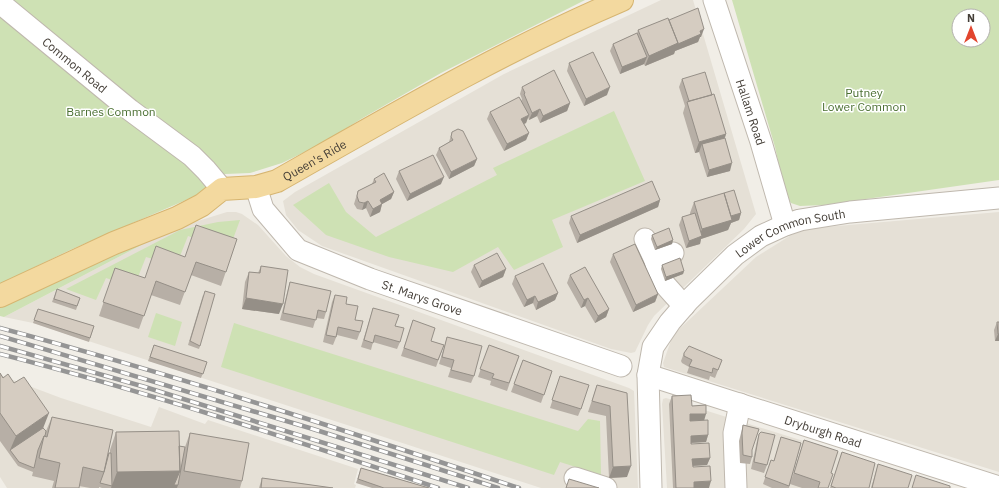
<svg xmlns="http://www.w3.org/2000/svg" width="999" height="488" viewBox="0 0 999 488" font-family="'IBM Plex Sans',sans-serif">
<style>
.residential{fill:#e5e0d6}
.green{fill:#cee1b4;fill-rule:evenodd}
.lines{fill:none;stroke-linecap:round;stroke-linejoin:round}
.minor-casing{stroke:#bfb8ae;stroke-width:23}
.major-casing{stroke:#d6b571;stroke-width:24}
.minor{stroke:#fff;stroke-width:21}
.major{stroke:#f3d99f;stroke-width:22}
.rail-casing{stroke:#959595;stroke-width:4.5}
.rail{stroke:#fff;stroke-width:3;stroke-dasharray:9;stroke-linecap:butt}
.wall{fill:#b7afa6}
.shaded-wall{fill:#958f87}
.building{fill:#d5ccc1;stroke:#958f87}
.labels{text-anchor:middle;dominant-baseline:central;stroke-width:3;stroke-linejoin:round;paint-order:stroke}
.street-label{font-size:12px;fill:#443e37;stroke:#fff}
.park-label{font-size:12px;fill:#4a6f31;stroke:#fff}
</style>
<rect width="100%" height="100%" fill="#f1eee7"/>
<path class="residential" d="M661,0H693L756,214L744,229L654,316L648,325L635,352L631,353L611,349L322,246L298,230L286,215L283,201L295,192L504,74Z
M227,212H236L242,214L258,225L286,256L300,267L314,274L629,388L634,391L638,488H541L33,323L4,317L172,229Z
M999,212V472L664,367L663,363L673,335L756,257L796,232L814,228Z
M0,375L61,398L151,427L159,407L205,424L208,420L358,469L354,484L356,485L355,488H7L0,477Z
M666,398L953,488H667L662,404L663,399Z"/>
<path class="green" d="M0,0H585L441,73L361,119L323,143L282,163L250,173L225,174L207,191L70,250L0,284Z
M732,0H999V180L824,205L800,206L791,203L785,193L775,147ZM959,16H983V40H959Z
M614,111L645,181L552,220L563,247L514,270L498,247L453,272L389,257L326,235L293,205L329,183L346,212L376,237L497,175L493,168Z
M240,220L229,250L188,236L176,266L146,257L134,287L106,278L96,300L66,289L180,230L218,222Z
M172,229L4,317L0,316V306L21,295Z
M156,313L182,322L175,346L148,337Z
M234,323L578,431L588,419L600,421L601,475L560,462L554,475L221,367Z"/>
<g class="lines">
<defs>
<g id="minor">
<path id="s1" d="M714,0L761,142L785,225"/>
<path id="s2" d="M0,3L130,110L192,156L206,170L222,189"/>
<path id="s3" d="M256,187L263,209L298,250L370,279L621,366"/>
<path d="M645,239L655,260L659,278L684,306"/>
<path d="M655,260L673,253"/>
<path id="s4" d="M648,375L999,487"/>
<path d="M575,478L606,488"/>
<path id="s5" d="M651,488L648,375L653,347L670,322L689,300L735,255L761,236L785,225L800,220L850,212L999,198"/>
<path d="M736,488L734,433L740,404"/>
</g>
<g id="major">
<path id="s6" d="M0,296L114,243L177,218L202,205L222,189L256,187L277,181C390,117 502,51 622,0"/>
</g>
</defs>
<use href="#minor" class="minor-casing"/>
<use href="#major" class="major-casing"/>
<use href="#minor" class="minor"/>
<use href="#major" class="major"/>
<defs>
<path id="rail" d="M0,328C175,375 347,431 519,488
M0,336L313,429L498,488
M0,346L145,387L468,488
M0,354C148,392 293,440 438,488"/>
</defs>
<use href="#rail" class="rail-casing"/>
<use href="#rail" class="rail"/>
</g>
<path class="wall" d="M669,20L701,37H700L698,42L675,51L674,54L645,66L644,64L620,74L610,51L613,44L637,33L638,30Z
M569,63L607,95L584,106L567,71Z
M682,79L712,95L726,134L725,138L730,171L707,177L699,152L695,153L683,113L685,106L679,87Z
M522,87L570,103L567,111L540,123L537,116L529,120L528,117L526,123L524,124L529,133L526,140L504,151L487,119L490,112L521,101L522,99L520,94Z
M452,132L477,159L474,166L449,179L436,155L439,148L449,142Z
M399,171L441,184L407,201L396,179Z
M374,179L394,192L391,199L382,204L380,212L370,217L366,208L362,210L357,209L354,204L358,191L372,184Z
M660,200L658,207L577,243L569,223L571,216Z
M694,202L741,213L739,220L731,223L728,230L701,239L700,244L686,248L679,225L682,217L690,215V213Z
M652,235L673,240L672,244L655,250L651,239Z
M237,239L221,286L191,275L180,305L151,295L139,329L99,316L115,268L144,278L185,257Z
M613,254L658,294L655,302L633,312L610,262Z
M474,265L506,269L503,277L479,288L471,272Z
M662,265L684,271L683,274L665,281L661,269Z
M261,266L279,314L242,309L245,282L249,272L258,273Z
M570,275L609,309L606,317L595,323L585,306L581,308L567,283Z
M515,276L558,293L555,300L536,310L533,303L524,307L512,284Z
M290,282L326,312L324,319L316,318L313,328L280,320L288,289Z
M57,289L80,298L76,310L52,302Z
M203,295L200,346L199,349L188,345Z
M335,295L346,304L355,320L360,332L357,340L337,335L333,345L323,342L332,302Z
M373,308L395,326L400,342L397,349L373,342L371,350L361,347Z
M38,309L94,326L89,342L33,323Z
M413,320L431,341L444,345L436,367L401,356Z
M997,322H999V341H995L994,330Z
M447,337L474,376L471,383L448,377L451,368L439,364Z
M154,345L207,362L201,378L148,361Z
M489,345L519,356L507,391L490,385L491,381L478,377Z
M684,353L722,360L715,378L710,376L709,380L687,373L689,367L682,363L681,361Z
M523,360L552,371L541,403L511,392Z
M0,373L46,431L52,417L109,453H110V450L116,432L185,447L190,433L242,481L240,488H102L99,487V488H90L79,486V488H52L54,481L32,476L33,472L18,466L0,441Z
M558,383L581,409L578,416L550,408Z
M597,385L627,393V477L609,478L606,416L588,412Z
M672,396L692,406L704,420L708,435L706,442L691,443L710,458L707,465L693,466L709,488H673L669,404Z
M743,425L752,450V457L750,464L740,463L739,441Z
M759,434L767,465L764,473L751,469L757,441Z
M781,437L801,443L789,488H772L763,484L771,460L774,461Z
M804,440L831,473L828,488H802L790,484Z
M842,452L869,488H830Z
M878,464L908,488H871Z
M361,468L429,488H372L356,483Z
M262,478L333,488H259Z"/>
<path class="shaded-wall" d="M704,29L701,37H700L698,42L675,51L674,54L645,66L649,56Z
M647,57L644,64L620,74L622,67Z
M610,87L607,95L584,106L586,99Z
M570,103L567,111L540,123L543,116Z
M540,109L537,116L529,120L532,113Z
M529,115L526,123L519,126L521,119Z
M529,133L526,140L504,151L507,144Z
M726,134L722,145L702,144L699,152L695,153L699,142Z
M477,159L474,166L449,179L451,172Z
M732,163L730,171L707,177L709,170Z
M444,177L441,184L407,201L410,194Z
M394,192L391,199L377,207L380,200Z
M660,200L658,207L577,243L580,235Z
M368,201L366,208L362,210L364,203Z
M382,204L380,212L370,217L373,209Z
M741,213L739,220L731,223L728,230L701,239L700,244L686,248L689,241L699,237L702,229L729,217Z
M673,240L672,244L655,250L657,247Z
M506,269L503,277L479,288L482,281Z
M684,271L683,274L665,281L666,277Z
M558,293L555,300L536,310L538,302Z
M658,294L655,302L633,312L636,305Z
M535,296L533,303L524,307L527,300Z
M246,298L283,304L279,314L242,309Z
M588,298L585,306L581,308L584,300Z
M609,309L606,317L595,323L598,316Z
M998,334H999V341H995Z
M49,413L42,431L10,450L16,436Z
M690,414H706L704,421L687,422Z
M708,435L706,442L688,443L691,436Z
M710,458L707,465L690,466L692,459Z
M631,466L627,477L609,478L613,467Z
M180,471L178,485L177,488H111L117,472Z
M711,481L709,488H691L694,482Z"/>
<path class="building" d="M698,8L704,29L700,31L701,34L678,44V43L669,20Z
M668,18L678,43L649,56L638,30Z
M637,33L647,57L622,67L613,44Z
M593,52L610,87L586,99L569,63Z
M554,70L570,103L543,116L540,109L532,113L524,94L525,93L522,87Z
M705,72L712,95L689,101L682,79Z
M714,94L726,134L699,142L687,102Z
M519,97L529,115L521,119L529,133L507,144L490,112Z
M458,129L463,131L477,159L451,172L439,148L453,140L451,137L452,132Z
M725,138L732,163L709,170L702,144Z
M433,155L444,177L410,194L399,171Z
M384,173L394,192L380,200L382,204L373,209L368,201L364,203L359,202L357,196L358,191L376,182L374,179Z
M652,181L660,200L580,235L571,216Z
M734,190L741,213L731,216L724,193Z
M724,193L732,220L702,229L694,202Z
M695,213L702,236L689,241L682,217Z
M196,225L237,239L226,272L196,262L185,292L156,281L144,316L103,302L115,268L145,278L156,246L185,257Z
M669,228L673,240L657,247L652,235Z
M635,244L658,294L636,305L613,254Z
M497,253L506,269L482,281L474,265Z
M680,258L684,271L666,277L662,265Z
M543,263L558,293L538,302L535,296L527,300L515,276Z
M261,266L288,270L283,304L246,298L249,272L260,273Z
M585,267L609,309L598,316L588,298L584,300L570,275Z
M290,282L331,291L326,312L318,310L316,320L283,313Z
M57,289L80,298L77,306L54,299Z
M205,291L215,294L200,346L190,341Z
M335,295L347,297L346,304L358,306L355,320L363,321L360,332L338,327L336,337L326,335Z
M373,308L399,315L395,326L404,328L400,342L375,335L373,343L364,340Z
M38,309L94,326L90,338L34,320Z
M413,320L435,328L431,341L444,345L438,360L404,348Z
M997,322H999V334H998Z
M447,337L482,346L474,376L451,370L454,360L442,357Z
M154,345L207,362L203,374L150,357Z
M489,345L519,356L509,383L492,378L494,374L480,369Z
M689,346L722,360L718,370L713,368L712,373L689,366L692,360L684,356V353Z
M523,360L552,371L544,395L514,384Z
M0,373L3,378L8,374L14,383L24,377L49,413L16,436L0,413Z
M560,376L589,385L581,409L552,400Z
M597,385L627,393L631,466L613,467L610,406L592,401Z
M691,395L692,406L706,405V414H690V421L708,420V435L691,436V444L709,443L710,458L692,459L693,467L710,466L711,481L694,482V488H676L672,396Z
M52,417L113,430L104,472L83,467L79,488H55L60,463L39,458L44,436L47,437Z
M743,425L759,429L752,450V457L743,455L742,433Z
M43,428L46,431L45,436H44L38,450L34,468L19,462L10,450Z
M179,431L180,471L117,472L116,432Z
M761,432L775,435L767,465L754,462L759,434Z
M190,433L249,443L242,481L184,471Z
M781,437L801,443L789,486L765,477L771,460L774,461Z
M804,440L838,451L831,473L833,474L828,488H818L820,482L794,473Z
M179,446L185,447L178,485H174L180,471Z
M842,452L875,463L869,488H836L831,486Z
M109,453H111L112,486L100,483L104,472Z
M878,464L912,475L908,488H872Z
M361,468L429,488H384L358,479Z
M916,475L950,486V488H912Z
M262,478L333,488H261Z
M569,479L599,488H566Z"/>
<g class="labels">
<g class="street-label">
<text stroke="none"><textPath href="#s2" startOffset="97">Common Road</textPath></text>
<text stroke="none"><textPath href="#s1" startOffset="118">Hallam Road</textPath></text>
<text stroke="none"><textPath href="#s6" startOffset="346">Queen's Ride</textPath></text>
<text stroke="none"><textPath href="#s5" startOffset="326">Lower Common South</textPath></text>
<text stroke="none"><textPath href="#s3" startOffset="210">St. Marys Grove</textPath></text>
<text stroke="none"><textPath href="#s4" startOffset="184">Dryburgh Road</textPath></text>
</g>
<g class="park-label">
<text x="864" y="92">Putney<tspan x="864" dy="14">Lower Common</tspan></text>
<text x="111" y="111">Barnes Common</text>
</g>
</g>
<g transform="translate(971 28)"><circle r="19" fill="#ffffff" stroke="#b4b2af"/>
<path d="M0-3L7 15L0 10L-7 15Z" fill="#e2452e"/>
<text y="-6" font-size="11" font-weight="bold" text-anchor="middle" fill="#443e37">N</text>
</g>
</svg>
